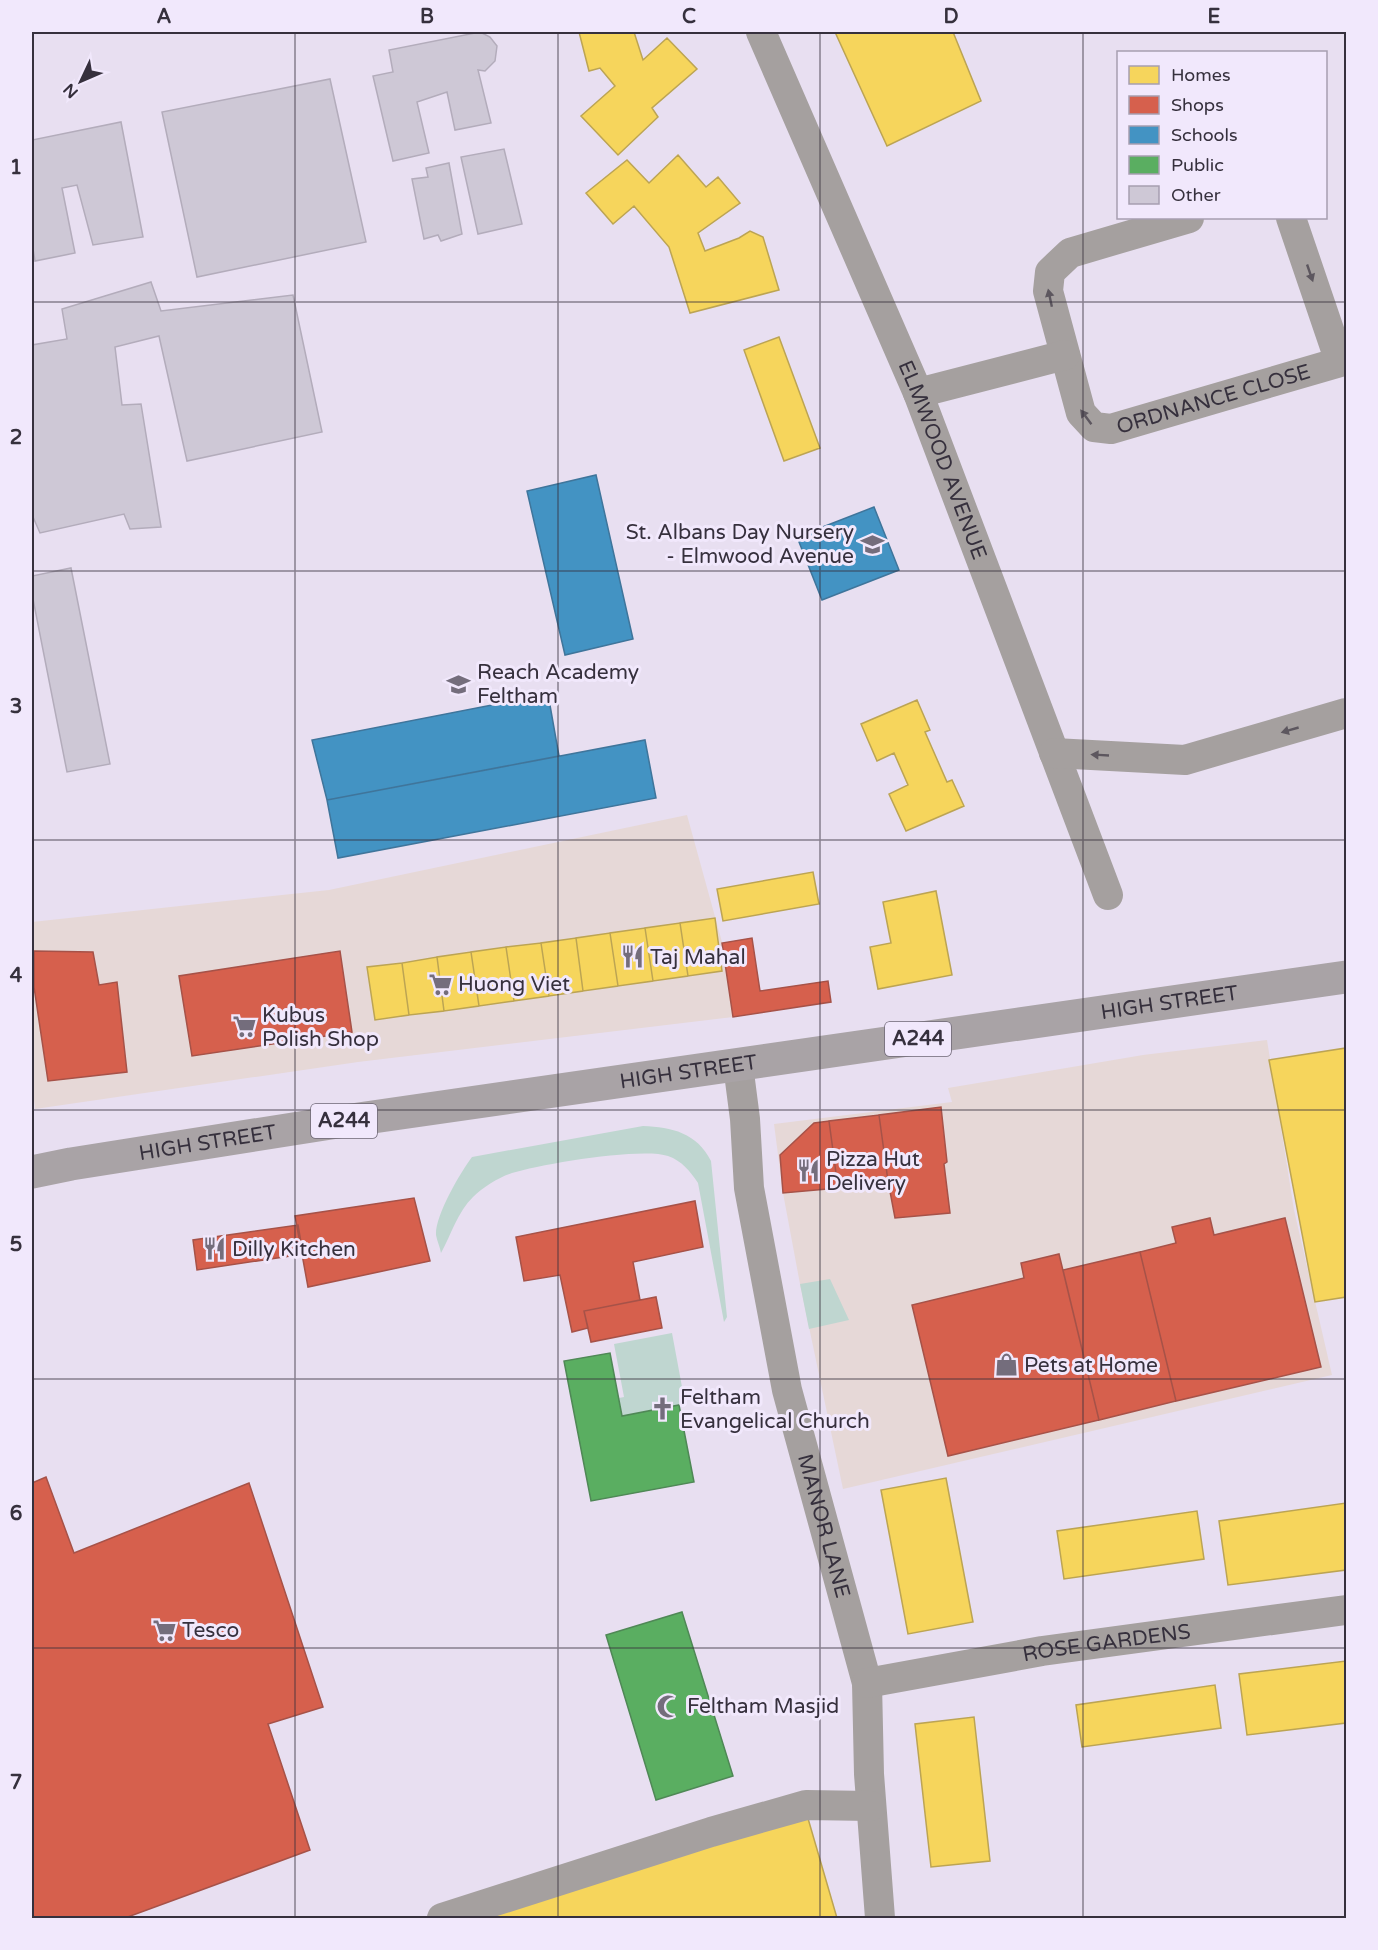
<svg xmlns="http://www.w3.org/2000/svg" width="1378" height="1950" viewBox="0 0 1378 1950" font-family="'Varela Round',sans-serif">
<style>
.commercial{fill:#e6d8d7}
.green{fill:#bfd6d0}
.homes{fill:#f6d55c;stroke:#bca453;stroke-width:1.5}
.shops{fill:#d6604d;stroke:#a65248;stroke-width:1.5}
.schools{fill:#4393c3;stroke:#3f759b;stroke-width:1.5}
.public{fill:#5aae61;stroke:#4f8856;stroke-width:1.5}
.building{fill:#cec8d6;stroke:#b3acbb;stroke-width:1.5}
.lines{fill:none;stroke-linecap:round;stroke-linejoin:round}
.minor{stroke:#a5a09f;stroke-width:30}
.primary{stroke:#a9a3a6;stroke-width:33}
.oneway{fill:#5d575f}
.grid{fill:none;stroke:#36303d;stroke-width:1.5;stroke-opacity:0.55}
.labels{text-anchor:middle;dominant-baseline:central;stroke-width:6;stroke-linejoin:round;paint-order:stroke}
.shield{fill:#f1e8fc;stroke:#6e6776;stroke-width:1.5}
.shield-label{font-size:20px;font-weight:bold;fill:#36303d}
.street-label{font-size:21px;fill:#36303d;stroke:#f1e8fc}
.poi-label{font-size:21px;fill:#36303d;stroke:#f1e8fc;text-anchor:start}
.neatline{fill:none;stroke:#36303d;stroke-width:2}
.grid-label{font-size:20px;text-anchor:middle;font-weight:bold;fill:#36303d}
</style>
<rect width="100%" height="100%" fill="#e8dff1"/>
<path class="commercial" d="M687,815L722,942L733,1017L358,1062L35,1109L32,1083V922L329,890Z
M1267,1040L1294,1210L1332,1375L843,1489L800,1284L783,1193L774,1124L952,1102L948,1088L1143,1055Z"/>
<path class="green" d="M643,1126C672,1127 697,1133 711,1161L727,1317L724,1322L698,1183C690,1171 682,1161 668,1156C642,1147 541,1164 512,1173C499,1177 483,1187 473,1197C458,1211 451,1235 441,1253C440,1247 437,1241 436,1235C435,1216 460,1173 472,1157Z
M830,1279L849,1320L809,1329L800,1284Z
M672,1333L685,1403L622,1416L619,1398L624,1397L614,1344Z"/>
<path class="homes" d="M579,32H634L643,60L667,38L697,69L652,108L658,117L618,155L581,116L615,86L600,68L589,71Z
M835,32H953L981,101L887,146Z
M678,155L706,187L718,177L740,203L698,233L705,251L739,238L750,231L763,237L779,290L690,313L669,247L634,206L613,224L586,193L627,160L649,183Z
M779,337L820,448L784,461L744,350Z
M917,700L930,730L925,732L947,782L952,780L964,806L906,831L889,794L908,785L894,753L877,761L861,724Z
M813,872L819,904L723,921L717,889Z
M936,891L952,975L878,989L870,947L891,943L883,902Z
M715,918L722,971L688,976L680,923Z
M680,923L688,976L653,981L645,928Z
M645,928L653,981L618,986L610,933Z
M610,933L618,986L583,991L576,938Z
M576,938L583,991L549,996L541,943Z
M541,943L549,996L514,1001L506,947Z
M506,947L514,1001L479,1006L471,952Z
M471,952L479,1006L444,1011L437,957Z
M437,957L444,1011L409,1015L402,963Z
M402,963L409,1015L375,1020L367,967Z
M1346,1048V1297L1315,1302L1269,1060Z
M946,1478L973,1622L908,1634L881,1490Z
M1346,1503V1570L1228,1585L1219,1521Z
M1197,1511L1204,1559L1064,1579L1057,1531Z
M1346,1661V1723L1247,1735L1239,1674Z
M1215,1685L1221,1728L1082,1747L1076,1705Z
M974,1717L990,1861L931,1867L915,1724Z
M807,1815L837,1918H485Z"/>
<path class="shops" d="M752,938L760,991L828,981L831,1002L733,1017L722,943Z
M34,951L93,952L99,985L117,982L127,1072L48,1081L34,987Z
M340,951L352,1032L192,1056L179,976Z
M941,1107L947,1162L944,1164L950,1213L895,1218L888,1181L879,1115Z
M879,1115L888,1181L838,1188L829,1121Z
M829,1121L838,1188L783,1193L780,1155L814,1123Z
M414,1198L430,1261L308,1287L295,1216Z
M695,1201L703,1247L633,1262L640,1300L584,1311L588,1328L572,1332L560,1275L524,1281L516,1237Z
M1210,1218L1214,1235L1285,1218L1321,1367L1176,1401L1140,1252L1176,1243L1172,1227Z
M298,1225L303,1254L197,1270L193,1240Z
M1140,1252L1176,1401L1099,1420L1063,1270Z
M1059,1254L1099,1420L948,1456L912,1305L1024,1278L1021,1263Z
M656,1297L662,1328L591,1342L584,1311Z
M46,1477L74,1553L249,1483L323,1707L268,1724L310,1850L125,1918H32V1483Z"/>
<path class="schools" d="M596,475L633,639L565,655L527,491Z
M874,507L899,570L822,600L797,537Z
M548,694L559,756L327,800L312,740Z
M645,740L656,798L338,858L327,800Z"/>
<path class="public" d="M610,1353L622,1416L679,1405L694,1482L591,1501L564,1361Z
M682,1612L733,1776L656,1800L606,1635Z"/>
<path class="building" d="M480,32L490,37L497,46L495,61L485,71L478,70L491,123L455,130L447,92L417,102L429,153L393,161L373,76L393,72L389,50Z
M330,79L366,242L197,277L162,112Z
M121,122L143,237L93,245L77,185L62,188L75,253L35,261L32,243V140Z
M504,149L522,224L478,234L461,157Z
M449,163L462,234L441,241L438,235L424,239L412,179L428,177L426,168Z
M151,282L161,311L293,295L322,432L187,461L159,336L115,347L122,405L141,404L161,527L130,529L124,514L40,533L33,517H32V345L67,339L62,309Z
M71,568L110,764L67,772L32,594V576Z"/>
<g class="lines">
<g class="minor">
<path id="s1" d="M761,32L918,393L1108,895"/>
<path id="s2" d="M1189,218L1070,253L1050,272L1048,291L1081,413L1094,427L1111,429L1340,362L1291,218"/>
<path d="M918,393L1065,355"/>
<path d="M1054,753L1185,760L1346,713"/>
<path id="s3" d="M738,1065L745,1119L749,1188L787,1390L867,1683L869,1774L880,1918"/>
<path id="s4" d="M867,1683L1042,1651L1346,1610"/>
<path d="M442,1918L711,1832L806,1805L871,1806"/>
</g>
<path class="primary" id="s5" d="M32,1172L71,1164L331,1123L1346,977"/>
</g>
<defs><path id="oneway-solid" d="M-6-.8H1V-3.2L6.5 0L1 3.2V.8H-6Z" transform="scale(1.5)"/></defs>
<g class="oneway">
<use href="#oneway-solid" transform="translate(1310 273) rotate(71)"/>
<use href="#oneway-solid" transform="translate(1050 298) rotate(-102)"/>
<use href="#oneway-solid" transform="translate(1086 417) rotate(-127)"/>
<use href="#oneway-solid" transform="translate(1290 730) rotate(164)"/>
<use href="#oneway-solid" transform="translate(1100 755) rotate(-177)"/>
</g>
<path class="grid" d="M295,32V1918M558,32V1918M820,32V1918M1083,32V1918M32,302H1346M32,571H1346M32,840H1346M32,1110H1346M32,1379H1346M32,1648H1346"/>
<defs>
<symbol id="school-bare" viewBox="-9 -9 18 18"><path d="M0-5L7-2L0 1L-7-2ZM-4 1L0 2.5L4 1V4Q0 6-4 4Z" fill="#746d7c" stroke="#f1e8fc" stroke-width="2.5" paint-order="stroke"/></symbol>
<symbol id="restaurant-bare" viewBox="-9 -9 18 18"><path d="M-5-6h1v4h1v-4h1v4h1v-4h1v5L-1.5 .5V6h-2V.5L-5-1ZM5-6V6H3V1.5H1.5Q1.5-4 5-6Z" fill="#746d7c" stroke="#f1e8fc" stroke-width="2.5" paint-order="stroke"/></symbol>
<symbol id="supermarket-bare" viewBox="-9 -9 18 18"><path d="M-6-5.5h2.5l.6 2H6L4.5 2H-2.5L-4.4-4H-6ZM-1.5 3.2a1.3 1.3 0 1 0 .1 0ZM3 3.2a1.3 1.3 0 1 0 .1 0Z" fill="#746d7c" stroke="#f1e8fc" stroke-width="2.5" paint-order="stroke"/></symbol>
<symbol id="shop-bare" viewBox="-9 -9 18 18"><path d="M-5-2.5h2.3a2.7 3.5 0 0 1 5.4 0H5L5.5 6h-11ZM-1.5-2.5h3a1.5 2.3 0 0 0-3 0Z" fill="#746d7c" stroke="#f1e8fc" stroke-width="2.5" paint-order="stroke"/></symbol>
<symbol id="church-bare" viewBox="-9 -9 18 18"><path d="M-1.2-6h2.4v3.5h3.3v2.4h-3.3V6h-2.4V-.1h-3.3v-2.4h3.3Z" fill="#746d7c" stroke="#f1e8fc" stroke-width="2.5" paint-order="stroke"/></symbol>
<symbol id="mosque-bare" viewBox="-9 -9 18 18"><path d="M3.5-4.9A6 6 0 1 0 3.5 4.9A5 5 0 1 1 3.5-4.9Z" fill="#746d7c" stroke="#f1e8fc" stroke-width="2.5" paint-order="stroke"/></symbol>
</defs>
<g fill-rule="evenodd">
<use href="#school-bare" x="856" y="528" width="33" height="33"/>
<use href="#school-bare" x="442" y="668" width="33" height="33"/>
<use href="#restaurant-bare" x="616" y="940" width="33" height="33"/>
<use href="#supermarket-bare" x="424" y="968" width="33" height="33"/>
<use href="#supermarket-bare" x="228" y="1010" width="33" height="33"/>
<use href="#restaurant-bare" x="792" y="1154" width="33" height="33"/>
<use href="#restaurant-bare" x="198" y="1232" width="33" height="33"/>
<use href="#shop-bare" x="990" y="1348" width="33" height="33"/>
<use href="#church-bare" x="646" y="1392" width="33" height="33"/>
<use href="#supermarket-bare" x="148" y="1614" width="33" height="33"/>
<use href="#mosque-bare" x="652" y="1690" width="33" height="33"/>
</g>
<g class="labels">
<g class="shield">
<rect x="885" y="1022" width="66" height="34" rx="4.5"/>
<rect x="311" y="1104" width="66" height="34" rx="4.5"/>
</g>
<g class="shield-label">
<text x="918" y="1039">A244</text>
<text x="344" y="1121">A244</text>
</g>
<g class="street-label">
<text stroke="none"><textPath href="#s2" startOffset="440">ORDNANCE CLOSE</textPath></text>
<text stroke="none"><textPath href="#s1" startOffset="465">ELMWOOD AVENUE</textPath></text>
<text stroke="none"><textPath href="#s5" startOffset="1150">HIGH STREET</textPath></text>
<text stroke="none"><textPath href="#s5" startOffset="664">HIGH STREET</textPath></text>
<text stroke="none"><textPath href="#s5" startOffset="178">HIGH STREET</textPath></text>
<text stroke="none"><textPath href="#s3" startOffset="470">MANOR LANE</textPath></text>
<text stroke="none"><textPath href="#s4" startOffset="243">ROSE GARDENS</textPath></text>
</g>
<g class="poi-label">
<text x="854" y="532" text-anchor="end">St. Albans Day Nursery<tspan x="854" dy="24">- Elmwood Avenue</tspan></text>
<text x="477" y="672">Reach Academy<tspan x="477" dy="24">Feltham</tspan></text>
<text x="650" y="957">Taj Mahal</text>
<text x="458" y="984">Huong Viet</text>
<text x="262" y="1015">Kubus<tspan x="262" dy="24">Polish Shop</tspan></text>
<text x="826" y="1159">Pizza Hut<tspan x="826" dy="24">Delivery</tspan></text>
<text x="232" y="1249">Dilly Kitchen</text>
<text x="1024" y="1365">Pets at Home</text>
<text x="680" y="1397">Feltham<tspan x="680" dy="24">Evangelical Church</tspan></text>
<text x="182" y="1630">Tesco</text>
<text x="687" y="1706">Feltham Masjid</text>
</g>
</g>
<rect width="1378" height="1950" fill="none" stroke="#f1e8fc" stroke-width="66"/>
<rect x="1117" y="51" width="210" height="168" fill="#f1e8fc" stroke="#a69eb0" stroke-width="1.5"/>
<rect x="1129" y="66" width="30" height="18" fill="#f6d55c" stroke="#a69eb0" stroke-width="1.5"/>
<text x="1171" y="81" font-size="18" fill="#36303d">Homes</text>
<rect x="1129" y="96" width="30" height="18" fill="#d6604d" stroke="#a69eb0" stroke-width="1.5"/>
<text x="1171" y="111" font-size="18" fill="#36303d">Shops</text>
<rect x="1129" y="126" width="30" height="18" fill="#4393c3" stroke="#a69eb0" stroke-width="1.5"/>
<text x="1171" y="141" font-size="18" fill="#36303d">Schools</text>
<rect x="1129" y="156" width="30" height="18" fill="#5aae61" stroke="#a69eb0" stroke-width="1.5"/>
<text x="1171" y="171" font-size="18" fill="#36303d">Public</text>
<rect x="1129" y="186" width="30" height="18" fill="#cec8d6" stroke="#a69eb0" stroke-width="1.5"/>
<text x="1171" y="201" font-size="18" fill="#36303d">Other</text>
<g transform="translate(81 81) rotate(226)" stroke="#f1e8fc" stroke-width="4.5" paint-order="stroke">
<path d="M0-4.5L10 22L0 15L-10 22Z" fill="#36303d"/>
<text y="-9" font-size="16" font-weight="bold" text-anchor="middle" fill="#36303d">N</text>
</g>
<rect x="33" y="33" width="1312" height="1884" class="neatline"/>
<g class="grid-label">
<text x="164" y="23">A</text>
<text x="427" y="23">B</text>
<text x="689" y="23">C</text>
<text x="951" y="23">D</text>
<text x="1214" y="23">E</text>
<text x="16" y="174">1</text>
<text x="16" y="444">2</text>
<text x="16" y="713">3</text>
<text x="16" y="982">4</text>
<text x="16" y="1251">5</text>
<text x="16" y="1520">6</text>
<text x="16" y="1789">7</text>
</g>
</svg>
